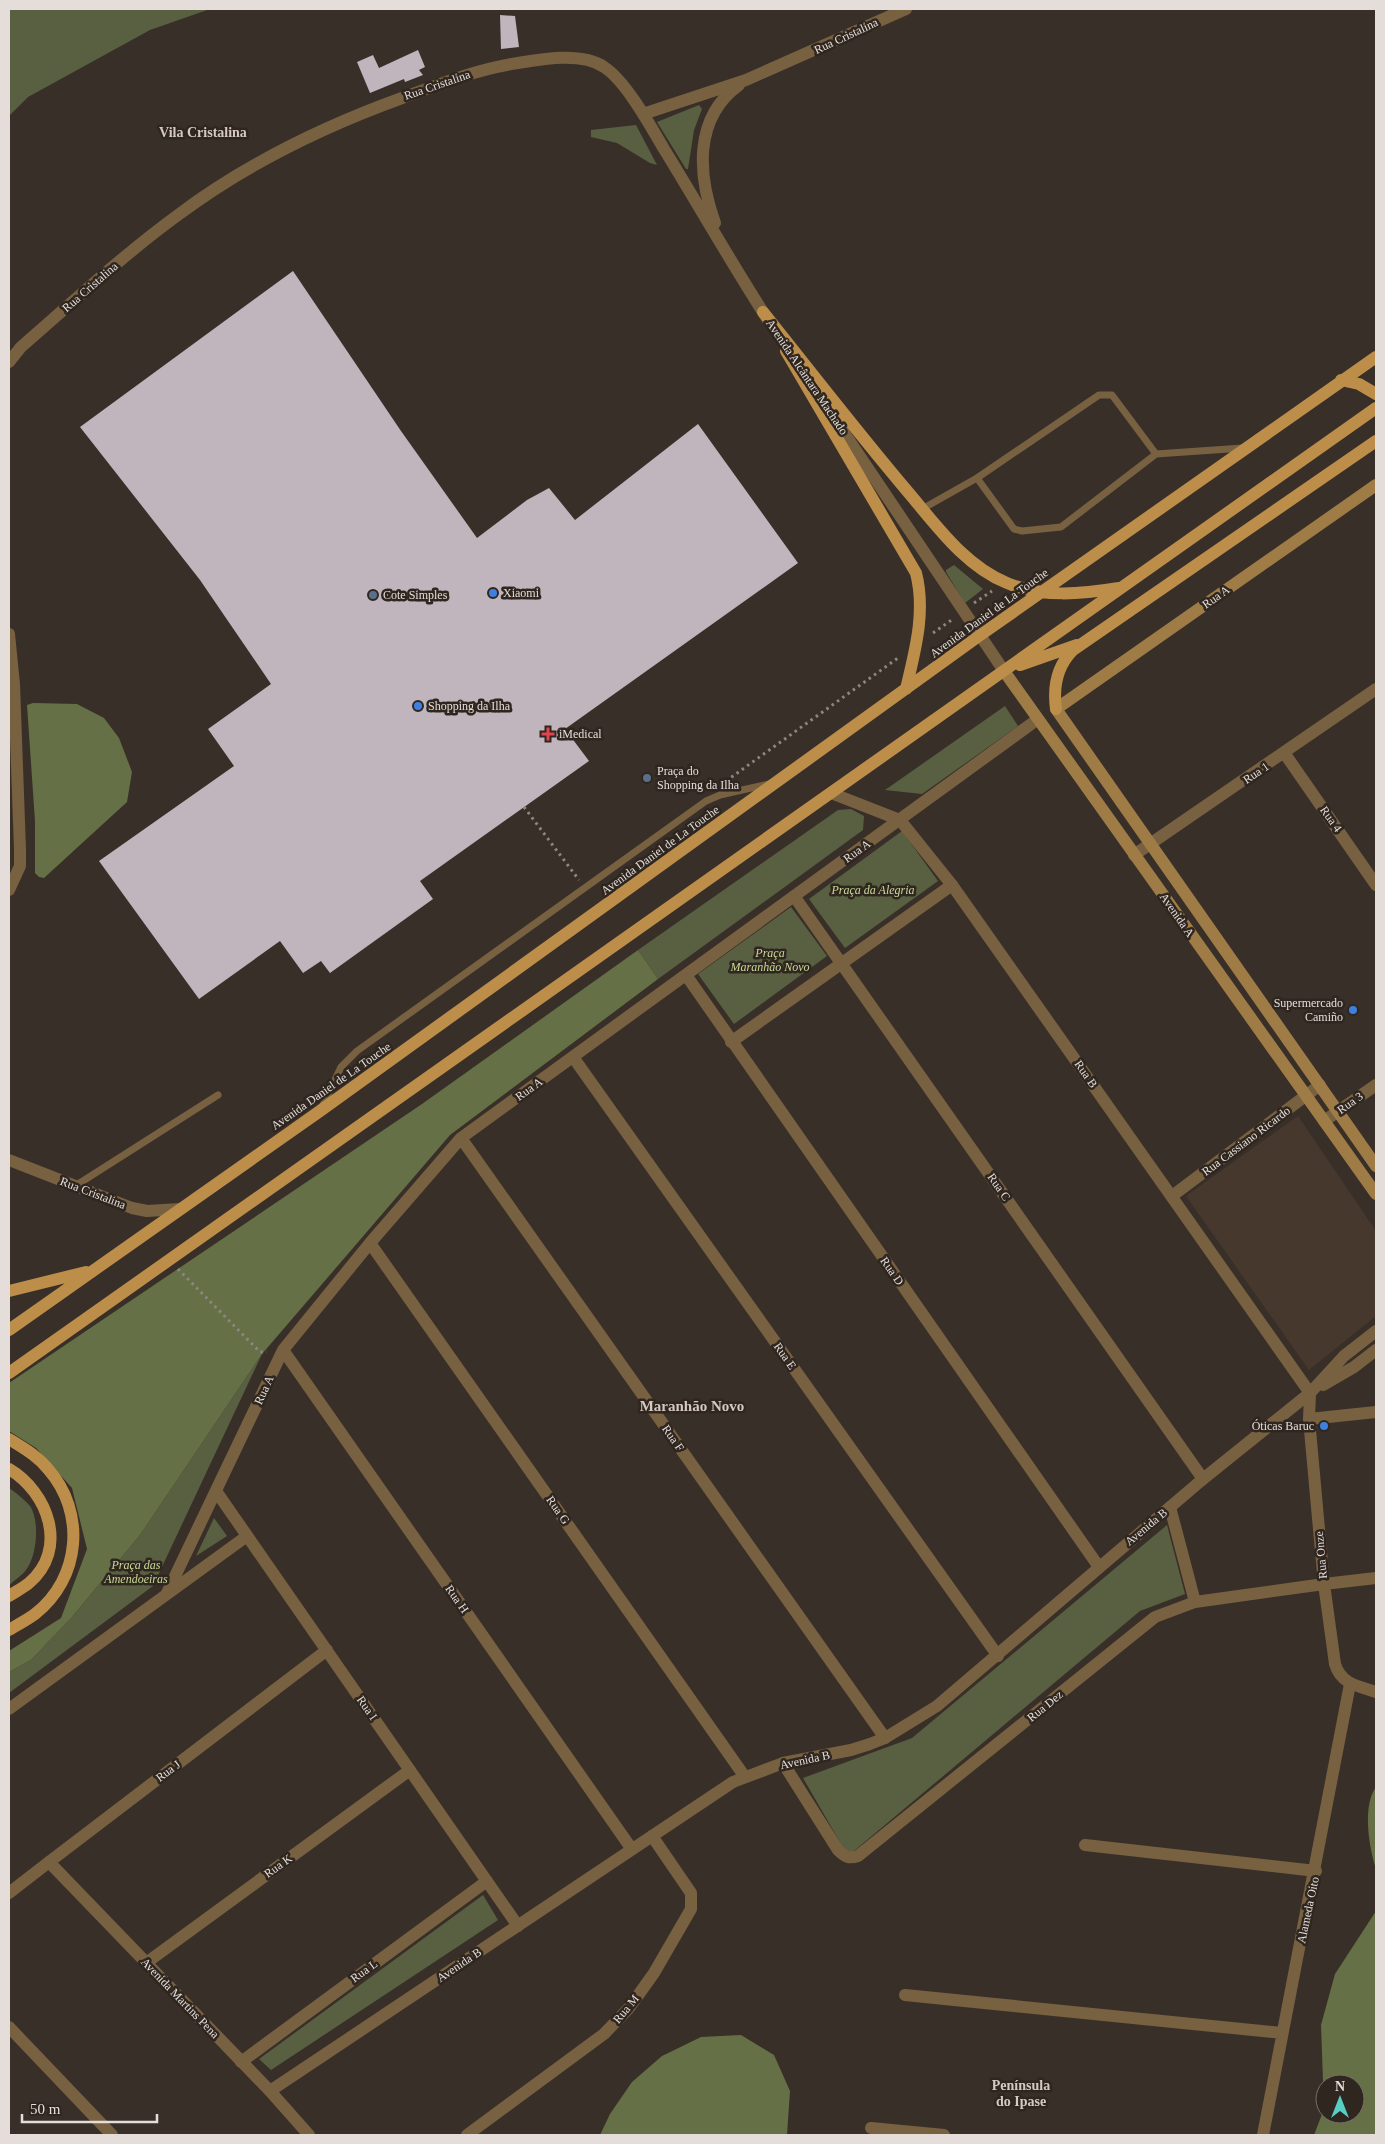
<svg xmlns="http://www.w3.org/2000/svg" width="1385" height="2144" viewBox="0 0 1385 2144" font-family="'Times New Roman',serif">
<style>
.built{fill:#47382e}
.green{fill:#586041}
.forest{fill:#657046;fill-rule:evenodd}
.building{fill:#c0b4bd}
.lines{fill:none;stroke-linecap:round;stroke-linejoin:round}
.path{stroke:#8f8681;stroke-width:3;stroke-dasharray:2.5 4;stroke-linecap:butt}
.service{stroke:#786141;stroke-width:7}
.minor{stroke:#786141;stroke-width:12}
.tertiary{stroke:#786141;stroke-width:12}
.secondary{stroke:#9f7b46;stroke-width:12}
.primary{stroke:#bd8e49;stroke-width:12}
.shop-dot{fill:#3f7fe0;stroke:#2f261f;stroke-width:2}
.service-dot{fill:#5c6f8a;stroke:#2f261f;stroke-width:2}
.health-dot{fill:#e0444e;stroke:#2f261f;stroke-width:2}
.labels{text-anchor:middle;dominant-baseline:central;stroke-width:5;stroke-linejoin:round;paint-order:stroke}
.street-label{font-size:12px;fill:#e4ddd9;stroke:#2f261f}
.poi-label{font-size:12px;fill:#e4ddd9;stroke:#2f261f;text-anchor:start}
.park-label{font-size:12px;font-style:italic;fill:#c8da96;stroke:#2f261f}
.neighbourhood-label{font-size:14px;font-weight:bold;fill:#d5c9c1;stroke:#2f261f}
.quarter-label{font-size:15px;font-weight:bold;fill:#d5c9c1;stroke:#2f261f}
</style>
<rect width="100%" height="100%" fill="#392f29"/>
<path class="built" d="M1298,1116L1376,1231V1316L1309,1370L1186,1196Z"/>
<path class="green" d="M9,9H210L150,30L28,97L9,116Z
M699,105L702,109L694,130L688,169H686L657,122Z
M636,125L657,165L650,163L617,143L591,137V130Z
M954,565L983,589L965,603L946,572V570Z
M1005,706L1018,726L922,794L885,790Z
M851,809L864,816L863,830L658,979L638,950L838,810Z
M902,831L938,881L845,948L809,899Z
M791,907L827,956L734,1024L698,974Z
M262,1354L153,1586L9,1693V1672L31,1660L72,1617L140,1535Z
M9,1488C15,1492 25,1500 30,1506C40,1521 37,1556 26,1570C22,1575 14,1581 9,1585Z
M214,1518L227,1536L196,1556Z
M1167,1525L1185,1594L1140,1611L848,1856L803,1778L912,1738Z
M483,1895L498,1920L271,2070L259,2059Z"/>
<path class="forest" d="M33,703L77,704L104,718L119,738L132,772L127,802L44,878L39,877L35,873V821L27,705Z
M638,950L658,979L450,1135L262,1354L140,1535L72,1617L31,1660L9,1672V1651L61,1618L87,1549L72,1488L36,1448L9,1431V1383L422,1104Z
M1376,1787V1869C1369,1848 1362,1806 1376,1787Z
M1376,1911V2135H1314L1324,2109L1321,2025L1335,1974ZM1325,2084H1355V2114H1325Z
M741,2035L774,2055L790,2091L787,2135H600L610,2114L632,2082L662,2056L701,2037Z"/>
<path class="building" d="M500,15L515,16L519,47L501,49Z
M418,50L425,67L419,70L423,75L405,82L404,79L370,93L357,62L373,55L379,68Z
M293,271L401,431L477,538L527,500L549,488L575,520L698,424L798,563L565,729L589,761L420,881L433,899L330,973L321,961L303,973L280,941L199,999L99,861L234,766L208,729L271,684L200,580L80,427Z"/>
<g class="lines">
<path class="path" d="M974,603L992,591
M933,633L953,619
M726,781L898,658
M524,807L579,880
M178,1269L260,1352H267"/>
<path class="service" d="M1156,454L1112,395H1099L977,478L1014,529L1022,531L1061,527L1156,454L1243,448
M922,509L977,478
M322,1107L341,1067L357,1051L706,801L720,795L769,784
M75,1186L218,1095"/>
<path class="minor" d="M1285,754L1376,885
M1134,855L1376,689
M794,896L1203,1479
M686,975L1099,1567
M731,1042L952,885
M573,1057L998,1656
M1324,1121L1376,1085
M461,1138L885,1738
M1172,1196L1320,1085
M370,1243L745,1777
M283,1350L631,1848
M1309,1419L1376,1412
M216,1491L518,1926
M1170,1507L1195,1602
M167,1593L283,1350L370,1243L461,1138L1038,719
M9,1709L247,1536
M783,1763L838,1850C845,1857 849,1859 858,1856L1155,1617L1195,1602L1324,1584
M1085,1845L1316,1871
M49,1862L327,1650
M146,1963L410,1770
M905,1995L1282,2033
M9,2027L112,2135
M241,2062L487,1881
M270,2091L309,2135
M871,2128L944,2135
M467,2135L604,2034L629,2008L654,1973L691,1909V1893L652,1836
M1263,2135L1350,1684"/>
<path class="tertiary" d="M643,114L746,80L906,9
M715,223C698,176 693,118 739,85
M9,362L21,347C73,302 123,255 178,215C246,164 322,127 402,98C440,84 477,69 518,63C543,59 582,52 604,67C626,81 651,127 664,149C699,206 732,264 768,320
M814,388L1004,671
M9,634L14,684L20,849V866L9,890
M831,793L900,820L952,885L1310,1393
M9,1160L132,1208L147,1211L180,1209
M1323,1385L1354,1367L1376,1350
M1310,1393L1309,1419L1324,1584L1335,1664C1341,1684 1358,1686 1376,1692
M1324,1584L1376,1578
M9,1893L49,1862L270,2091L733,1782L783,1763L851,1750L870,1744L885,1738L937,1706L1203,1479L1310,1393L1344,1356L1376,1331"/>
<path class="secondary" d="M1376,485L1056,709L1376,1166
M1004,671L1376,1194"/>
<path class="primary" d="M763,312C811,372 858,433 908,492C936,525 965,566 1007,583C1042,598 1082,594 1119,588
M786,351L916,573C926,612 915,651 906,689
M1341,380L1359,384L1376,394
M1020,665L1077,645
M1056,709C1053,687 1057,666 1073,650L1376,441
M9,1291L86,1272
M9,1330L320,1111L979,636L1376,357
M9,1373L1376,408
M9,1439C23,1448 38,1456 48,1469C86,1512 81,1578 35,1614C27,1620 17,1625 9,1630
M9,1469C48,1492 69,1549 29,1583C23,1588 15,1592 9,1596"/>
</g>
<g class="shop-dot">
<circle cx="493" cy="593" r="5"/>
<circle cx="418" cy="706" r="5"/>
<circle cx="1353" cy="1010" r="5"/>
<circle cx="1324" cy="1426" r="5"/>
</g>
<g class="service-dot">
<circle cx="373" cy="595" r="5"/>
<circle cx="647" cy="778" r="5"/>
</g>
<path class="health-dot" d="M545.5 726.5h5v5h5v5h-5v5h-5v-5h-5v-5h5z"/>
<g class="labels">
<g class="street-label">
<text transform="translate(846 36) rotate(-25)">Rua Cristalina</text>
<text transform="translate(437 85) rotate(-19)">Rua Cristalina</text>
<text transform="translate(90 287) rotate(-41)">Rua Cristalina</text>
<text transform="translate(807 377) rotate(56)">Avenida Alcântara Machado</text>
<text transform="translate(1216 597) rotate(-35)">Rua A</text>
<text transform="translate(989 613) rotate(-36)">Avenida Daniel de La Touche</text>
<text transform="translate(1256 773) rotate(-34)">Rua 1</text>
<text transform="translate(1331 819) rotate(55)">Rua 4</text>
<text transform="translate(660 850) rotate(-36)">Avenida Daniel de La Touche</text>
<text transform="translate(857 851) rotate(-36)">Rua A</text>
<text transform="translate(1177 915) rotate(55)">Avenida A</text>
<text transform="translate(1086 1074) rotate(55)">Rua B</text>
<text transform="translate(331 1086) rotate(-35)">Avenida Daniel de La Touche</text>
<text transform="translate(529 1089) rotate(-36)">Rua A</text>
<text transform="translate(1350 1103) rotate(-35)">Rua 3</text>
<text transform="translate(1246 1141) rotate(-37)">Rua Cassiano Ricardo</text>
<text transform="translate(999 1187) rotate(55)">Rua C</text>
<text transform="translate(93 1193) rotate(21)">Rua Cristalina</text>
<text transform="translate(892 1271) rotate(55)">Rua D</text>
<text transform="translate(785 1356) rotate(55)">Rua E</text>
<text transform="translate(264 1390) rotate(-65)">Rua A</text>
<text transform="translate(673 1438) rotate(55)">Rua F</text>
<text transform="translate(558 1510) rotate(55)">Rua G</text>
<text transform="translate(1146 1527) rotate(-40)">Avenida B</text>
<text transform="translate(1321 1555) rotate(-95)">Rua Onze</text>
<text transform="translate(457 1599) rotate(55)">Rua H</text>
<text transform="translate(1045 1706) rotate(-39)">Rua Dez</text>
<text transform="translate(367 1708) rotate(55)">Rua I</text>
<text transform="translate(805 1760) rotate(-12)">Avenida B</text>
<text transform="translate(168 1771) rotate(-37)">Rua J</text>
<text transform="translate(278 1866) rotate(-36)">Rua K</text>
<text transform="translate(1308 1910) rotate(-78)">Alameda Oito</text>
<text transform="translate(459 1965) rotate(-34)">Avenida B</text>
<text transform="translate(364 1971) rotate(-36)">Rua L</text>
<text transform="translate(180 1998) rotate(46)">Avenida Martins Pena</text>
<text transform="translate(626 2009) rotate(-50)">Rua M</text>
</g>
<g class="poi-label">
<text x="503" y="593">Xiaomi</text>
<text x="383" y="595">Cote Simples</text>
<text x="428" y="706">Shopping da Ilha</text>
<text x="559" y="734">iMedical</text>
<text x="657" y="771">Praça do<tspan x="657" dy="14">Shopping da Ilha</tspan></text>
<text x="1343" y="1003" text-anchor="end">Supermercado<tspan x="1343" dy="14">Camiño</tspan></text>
<text x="1314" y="1426" text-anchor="end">Óticas Baruc</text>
</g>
<g class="park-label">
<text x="873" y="890">Praça da Alegria</text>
<text x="770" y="953">Praça<tspan x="770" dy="14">Maranhão Novo</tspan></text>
<text x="136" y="1565">Praça das<tspan x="136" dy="14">Amendoeiras</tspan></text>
</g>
<g class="neighbourhood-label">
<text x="203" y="132">Vila Cristalina</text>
<text x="1021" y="2085">Península<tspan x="1021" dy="16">do Ipase</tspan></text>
</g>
<g class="quarter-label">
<text x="692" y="1406">Maranhão Novo</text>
</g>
</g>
<rect width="1385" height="2144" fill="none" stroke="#e4ddd9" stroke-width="20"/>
<g transform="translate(1340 2099)"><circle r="24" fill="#2f261f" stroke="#776f69"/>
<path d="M0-4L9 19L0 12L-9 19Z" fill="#56cec4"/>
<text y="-8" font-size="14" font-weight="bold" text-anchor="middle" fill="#e4ddd9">N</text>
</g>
<path d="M22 2114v8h135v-8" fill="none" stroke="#e4ddd9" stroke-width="2.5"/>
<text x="30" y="2114" font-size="15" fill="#e4ddd9" stroke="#2f261f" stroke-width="4" paint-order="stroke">50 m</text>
</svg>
